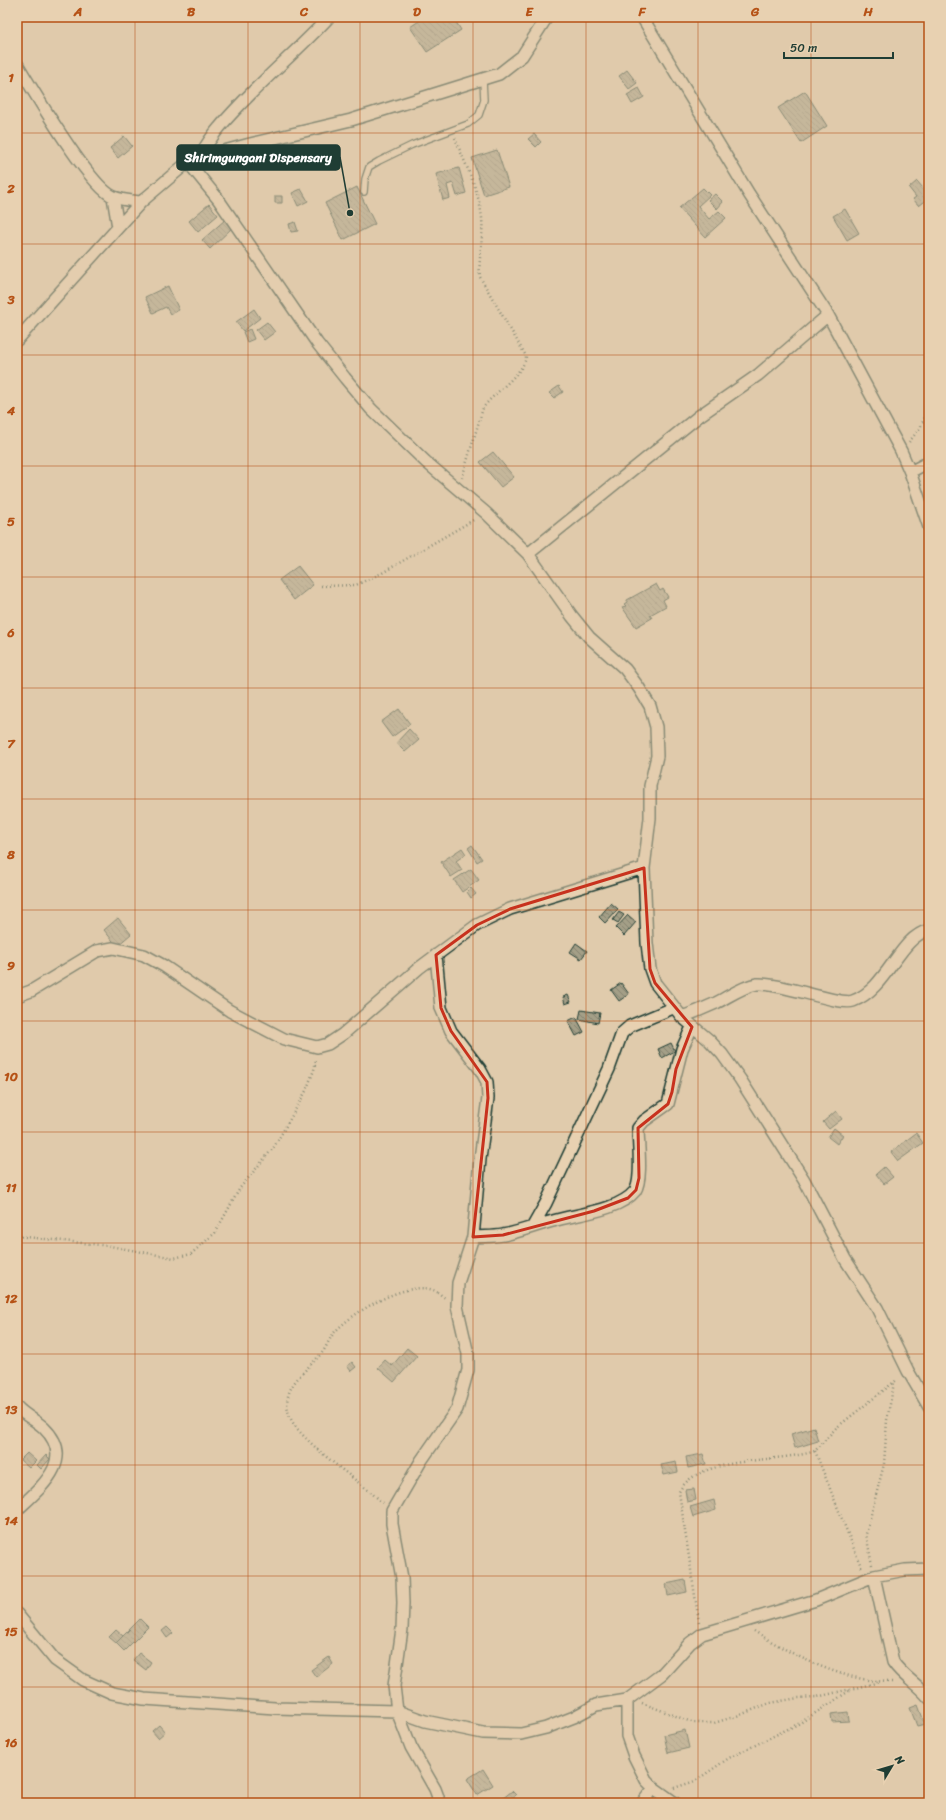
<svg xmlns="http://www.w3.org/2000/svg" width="946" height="1820" viewBox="0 0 946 1820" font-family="Sriracha,sans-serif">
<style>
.building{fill:url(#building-back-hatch);stroke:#1f3d34}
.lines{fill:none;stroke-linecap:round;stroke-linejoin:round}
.service-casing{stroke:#1f3d34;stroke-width:8}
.minor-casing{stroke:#1f3d34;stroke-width:14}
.path{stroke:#1f3d34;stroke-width:2.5;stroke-dasharray:1 3;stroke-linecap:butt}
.service{stroke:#e8d1b1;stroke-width:5.5}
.minor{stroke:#e8d1b1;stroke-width:11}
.marked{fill:none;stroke:#c8321e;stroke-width:3;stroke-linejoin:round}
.grid{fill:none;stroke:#b65216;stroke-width:1;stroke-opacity:0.55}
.leader{fill:none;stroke:#1f3d34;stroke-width:1.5}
.callout-dot{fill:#1f3d34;stroke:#e8d1b1;stroke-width:1.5}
.callout{fill:#1f3d34;stroke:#1f3d34;stroke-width:1.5}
.callout-label{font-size:13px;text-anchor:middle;font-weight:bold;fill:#fff}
.neatline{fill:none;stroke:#b65216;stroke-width:1.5}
.grid-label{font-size:13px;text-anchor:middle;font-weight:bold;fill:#b65216}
</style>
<defs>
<pattern id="building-back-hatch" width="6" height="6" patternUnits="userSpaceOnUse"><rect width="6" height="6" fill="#a49f87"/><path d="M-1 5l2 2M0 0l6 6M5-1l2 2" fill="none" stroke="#85836f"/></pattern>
</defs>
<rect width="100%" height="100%" fill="#e0cbac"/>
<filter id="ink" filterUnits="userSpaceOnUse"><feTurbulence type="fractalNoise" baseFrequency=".025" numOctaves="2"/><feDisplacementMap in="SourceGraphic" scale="8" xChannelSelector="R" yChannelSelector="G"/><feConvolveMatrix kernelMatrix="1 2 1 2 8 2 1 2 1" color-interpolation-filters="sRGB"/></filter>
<g filter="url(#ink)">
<path class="building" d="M425,17H453L461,30L427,52L410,27Z
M627,70L637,83L629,89L619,76Z
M639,88L644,97L632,104L627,95Z
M805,91L827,126L801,143L778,108Z
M534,134L541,142L536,147L528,139Z
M124,136L132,146L118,158L110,148Z
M497,150L509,187L484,195L472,158Z
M459,168L466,193L457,196L453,183L447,185L450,198L443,200L436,174Z
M917,181L929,195V198L919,206L913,199L916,197L909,188Z
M357,187L375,224L343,240L325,203Z
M703,188L710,195L698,206L709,219L719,211L726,218L705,237L679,208Z
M301,189L308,201L298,206L292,193Z
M715,194L723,202L717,209L708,200Z
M275,196H282V203H275Z
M209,204L218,215L198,232L189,221Z
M845,209L859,233L847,240L833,216Z
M226,219L233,227L210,249L202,240Z
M295,222L298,231L291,232L289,224Z
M168,286L179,310L170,314L166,307L153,313L145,297Z
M254,309L260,318L243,331L236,322Z
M267,322L275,332L264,340L256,330Z
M250,329L254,339L247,342L243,332Z
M559,386L563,392L554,398L549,393Z
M493,452L514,477L501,487L480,462Z
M298,566L313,585L294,600L279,580Z
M656,584L660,591L663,589L668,597L663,600L666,606L650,615L652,618L636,627L622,607L626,606L624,604L627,602V600Z
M399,709L410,724L392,737L381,722Z
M409,729L419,740L405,752L396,743Z
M472,845L482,859L477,862L468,848Z
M462,848L466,854L456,861L462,870L451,877L441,862Z
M471,869L479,880L462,892L454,880Z
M471,888L476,894L471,898L467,892Z
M611,903L618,909L605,923L599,917Z
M619,912L624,915L618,923L613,920Z
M628,915L636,922L624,936L616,928Z
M118,918L131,934L117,946L104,930Z
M576,943L587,951L581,959L570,952Z
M621,983L629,994L619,1001L611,990Z
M568,995L571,1002L565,1004L563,997Z
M581,1010L600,1013L598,1023L579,1019Z
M576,1017L584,1032L576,1036L568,1021Z
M671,1043L675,1051L662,1058L658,1049Z
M836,1111L842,1119L829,1129L823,1122Z
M834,1128L843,1135L837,1144L828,1137Z
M916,1133L923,1143L898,1161L891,1152Z
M884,1167L893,1177L884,1184L876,1174Z
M407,1348L417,1356L394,1382L378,1368L385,1360L392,1366Z
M352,1362L356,1367L351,1371L347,1366Z
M814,1427L818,1441L795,1448L791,1434Z
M27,1453L36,1461L29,1468L20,1460Z
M703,1454L706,1464L688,1468L686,1457Z
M46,1455L50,1459L41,1469L37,1465Z
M676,1462L678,1472L664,1475L661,1465Z
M694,1489L696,1500L687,1502L685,1490Z
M714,1500L716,1510L693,1517L690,1507Z
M685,1580L687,1592L668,1596L666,1584Z
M140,1619L148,1627L124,1651L116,1643Z
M167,1627L173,1633L167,1638L162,1631Z
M116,1630L123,1636L116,1643L109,1637Z
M139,1653L151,1662L146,1670L133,1660Z
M329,1657L333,1664L316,1677L311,1670Z
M918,1705L925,1724L917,1726L910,1708Z
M848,1712L849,1721L832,1722L831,1714Z
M159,1725L165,1732L158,1738L152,1731Z
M685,1730L689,1748L668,1753L664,1735Z
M483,1769L493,1785L477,1795L467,1779Z
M512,1791L516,1795L506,1803H497Z"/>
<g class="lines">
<defs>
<path id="service" d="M364,192L365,179L369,167L379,161L412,145L468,124L479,115L484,100L483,80"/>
<path id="minor" d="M642,17L749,194L828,315L901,451L910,472L929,527
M17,64C33,90 89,187 114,197C122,200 133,201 141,202
M198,158C205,148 211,137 219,128C252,88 294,55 329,17
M188,162L218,199L317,343L345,378L371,409L426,462L486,513L528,554L572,616L589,637L625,669L639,688L650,706L656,727L657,756L650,786V818L644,868L647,943L650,969L655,983L682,1017L709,1040L722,1054L740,1079L804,1180L845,1259L877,1308L908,1371L929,1407
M113,197L118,227
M17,340L141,202L188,162L198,158L250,144L351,120L499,74L522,56L547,17
M910,472L929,462
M528,554L699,416L758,375L828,315
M17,996L31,991L97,951L113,948L144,955L164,966L230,1011L284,1039L317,1047L328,1044L343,1034L419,968L477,925L510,909L644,868
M682,1017C693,1013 705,1008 716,1003C728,997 743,986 757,984C779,982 840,1006 853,1001C888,988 898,938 929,930
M533,1226L546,1203L609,1069L622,1033L630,1026L673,1008
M473,1237C483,1236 493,1237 503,1235C520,1232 537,1225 553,1221C576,1214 619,1211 635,1191C643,1179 638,1143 638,1128L644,1121L668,1104L682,1049L692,1027
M17,1407C25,1416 36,1420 44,1428C77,1460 40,1488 17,1510
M874,1576L893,1662C903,1677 918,1684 929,1698
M17,1614L55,1660L83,1680L112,1693L144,1699L275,1708L397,1711L425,1721L483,1733L521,1734L546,1728L574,1717L596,1705L627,1700L662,1674L690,1643L702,1634L816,1600L874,1576L905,1570L929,1569
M627,1700V1736L634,1756L646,1780L654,1788L675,1803
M436,1803L438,1797L435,1789L411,1747L397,1711L394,1686L402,1629L403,1603L402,1578L392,1524V1511L421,1461L457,1409L468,1370V1354L457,1306L458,1283L473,1237L480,1159L488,1098L487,1082L480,1069L451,1031L441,1008L436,955
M642,1803L654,1788"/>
</defs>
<use href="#service" class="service-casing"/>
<use href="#minor" class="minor-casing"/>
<path class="path" d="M455,138C465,164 479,190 482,218C484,238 478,257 480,277L526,356C525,373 493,393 483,408L462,478
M909,442L920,428L929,408
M321,586L356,585L382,573L475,519
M17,1236L110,1246L174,1258L191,1254L215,1233L240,1188L274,1147L306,1091L314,1070L316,1059
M815,1451L862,1569
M383,1503C361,1482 300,1442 290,1417C279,1389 303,1374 319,1356C326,1350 328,1340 334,1333C351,1313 406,1280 433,1290C437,1291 442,1296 445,1298
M872,1565L866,1534L884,1464L887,1420L894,1383
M699,1622L679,1492C697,1455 781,1463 815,1451L836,1428L898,1379
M754,1631C796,1657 843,1682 894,1682
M642,1703L694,1723H714L740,1715L770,1703L798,1698L817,1697L880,1682
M674,1788L695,1781L729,1758L800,1723L849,1691"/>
<use href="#service" class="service"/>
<use href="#minor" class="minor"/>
</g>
</g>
<path d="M0 0H946V1820H0ZM644,868L650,969L655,983L692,1027L676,1069L672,1092L668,1104L638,1128L639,1178L636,1190L628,1198L594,1211L503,1235L473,1237L488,1098L487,1082L451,1031L441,1008L436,955L477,925L510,909Z" fill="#e0cbac" fill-opacity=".55" fill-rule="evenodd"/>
<path class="marked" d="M644,868L650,969L655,983L692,1027L676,1069L672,1092L668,1104L638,1128L639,1178L636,1190L628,1198L594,1211L503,1235L473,1237L488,1098L487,1082L451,1031L441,1008L436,955L477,925L510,909Z"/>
<path class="grid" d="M135,17V1803M248,17V1803M360,17V1803M473,17V1803M586,17V1803M698,17V1803M811,17V1803M17,133H929M17,244H929M17,355H929M17,466H929M17,577H929M17,688H929M17,799H929M17,910H929M17,1021H929M17,1132H929M17,1243H929M17,1354H929M17,1465H929M17,1576H929M17,1687H929"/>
<path class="leader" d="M350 213L340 157"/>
<circle class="callout-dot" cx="350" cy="213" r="4"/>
<rect class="callout" x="177" y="145" width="163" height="25" rx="4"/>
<g class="callout-label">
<text x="258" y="162">Shirimgungani Dispensary</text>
</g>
<rect width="946" height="1820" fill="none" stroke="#e8d1b1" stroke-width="44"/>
<g transform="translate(892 1766) rotate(52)" stroke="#e8d1b1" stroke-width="3" paint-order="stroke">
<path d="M0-3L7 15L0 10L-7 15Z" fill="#1f3d34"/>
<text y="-6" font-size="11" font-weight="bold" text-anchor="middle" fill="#1f3d34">N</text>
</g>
<path d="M784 52v6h109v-6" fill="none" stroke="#1f3d34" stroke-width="2"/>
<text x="790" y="52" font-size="12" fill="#1f3d34" stroke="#e8d1b1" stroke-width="3" paint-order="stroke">50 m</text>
<rect x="22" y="22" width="902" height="1776" class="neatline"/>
<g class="grid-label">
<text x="78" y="16">A</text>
<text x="191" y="16">B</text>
<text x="304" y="16">C</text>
<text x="417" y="16">D</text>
<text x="529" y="16">E</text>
<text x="642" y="16">F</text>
<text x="755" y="16">G</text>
<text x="868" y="16">H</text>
<text x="11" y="82">1</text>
<text x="11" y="193">2</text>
<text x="11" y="304">3</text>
<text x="11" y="415">4</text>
<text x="11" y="526">5</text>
<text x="11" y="637">6</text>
<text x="11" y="748">7</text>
<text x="11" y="859">8</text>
<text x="11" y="970">9</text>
<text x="11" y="1081">10</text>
<text x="11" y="1192">11</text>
<text x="11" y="1303">12</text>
<text x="11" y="1414">13</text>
<text x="11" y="1525">14</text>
<text x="11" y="1636">15</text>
<text x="11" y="1747">16</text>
</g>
</svg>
